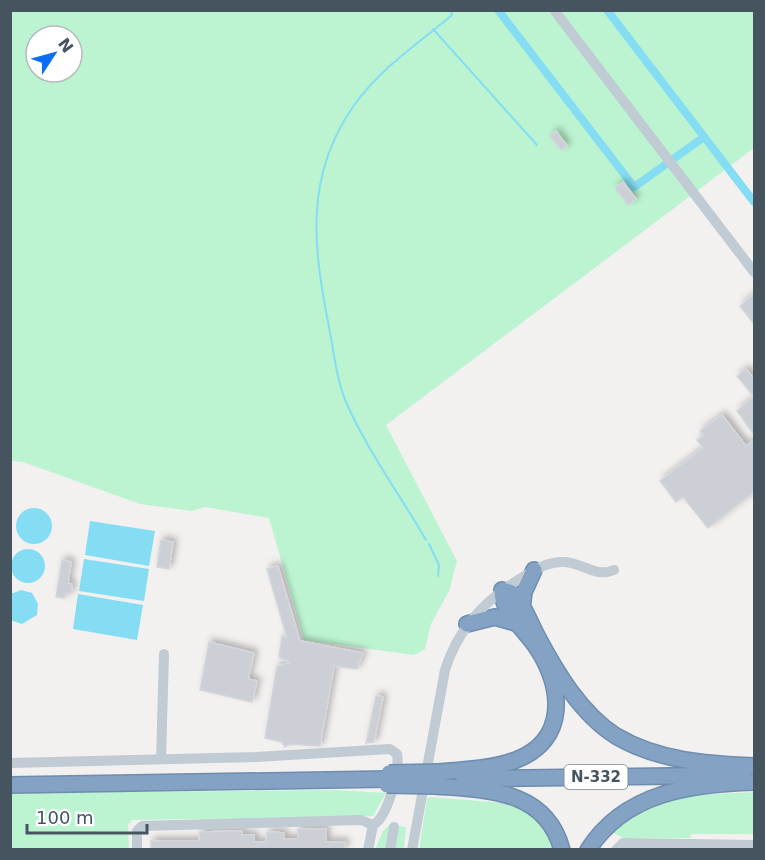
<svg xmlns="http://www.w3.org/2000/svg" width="765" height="860" viewBox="0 0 765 860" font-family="'DejaVu Sans',sans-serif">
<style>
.green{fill:#bcf4d1;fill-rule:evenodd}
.water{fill:#85ddf4}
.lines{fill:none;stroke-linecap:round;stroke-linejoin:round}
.stream{stroke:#85ddf4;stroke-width:2}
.canal{stroke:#85ddf4;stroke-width:8}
.building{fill:#cccfd6;stroke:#d4d6dc;stroke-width:1.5;filter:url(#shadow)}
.highway-casing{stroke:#6f8daf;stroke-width:18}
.minor{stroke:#c0cbd3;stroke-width:10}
.highway{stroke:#84a2c3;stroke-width:15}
.highway-bridge-casing{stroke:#6f8daf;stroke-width:18;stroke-linecap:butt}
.highway-bridge{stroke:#84a2c3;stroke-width:15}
.labels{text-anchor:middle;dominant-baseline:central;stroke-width:4.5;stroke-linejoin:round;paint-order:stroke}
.shield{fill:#fff;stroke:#7e8790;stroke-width:1.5}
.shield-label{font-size:15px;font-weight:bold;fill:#465460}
</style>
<defs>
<filter id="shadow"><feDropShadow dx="3.5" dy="-3.5" stdDeviation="3" flood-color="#0004"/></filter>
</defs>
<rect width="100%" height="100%" fill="#f3f0f0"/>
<path class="green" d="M10,11H754V148L386,425L457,561L449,591L431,624L425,649L414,655L304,640L269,518L205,507L191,511L140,504L23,462L11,461ZM36,36H72V72H36Z
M334,790L386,793L373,816L132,820L128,825L129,850L11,849L10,793Z
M754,792V834H692L690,838H623L611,831L613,827L656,801L693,795Z
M430,797L515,804L545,825L557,850H419L427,799Z
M390,824L406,827L404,849L375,850L383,831Z"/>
<path class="water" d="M16 526a18 18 0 1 1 36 0a18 18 0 1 1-36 0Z
M90,521L155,531L149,566L85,555Z
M11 566a17 17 0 1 1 34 0a17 17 0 1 1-34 0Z
M84,559L149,569L144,601L79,591Z
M21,590L32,593L38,604L37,615L22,624L10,620L11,594Z
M78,594L143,605L137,640L73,629Z"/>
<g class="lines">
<path class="stream" d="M433,29L537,145
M426,540C400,495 367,450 346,402C336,378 334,352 329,327C313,246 304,175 355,104C382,67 418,44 452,15L451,10
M429,544L439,565L438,576"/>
<path class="canal" d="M498,10L634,187L704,137
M607,10L754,202"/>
</g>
<path class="building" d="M556,131L567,146L561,150L550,136Z
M623,182L636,199L628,205L615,188Z
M754,294V324L740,306Z
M746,369L754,379V397L737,376Z
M754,397V435L737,411Z
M722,415L746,446L754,440V492L708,528L683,497L676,502L660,481L703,448L697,440L704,435L700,431Z
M161,540L173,542L169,569L157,567Z
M62,560L71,562L68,583L72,584L71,593H66L65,598L56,597Z
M278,566L300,641L363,653L357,669L334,666L320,746L290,744L285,747L282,742L265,738L277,666L290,663L279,657L282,637L287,638L267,569Z
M209,642L254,653L248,679L257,681L252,702L200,690Z
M376,696L383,697L374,742L366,743Z
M298,829H326V842H345V849H151V841H199L200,832L242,831V835H254V842H266L267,832L284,833V839H298Z"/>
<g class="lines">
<defs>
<path id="highway" d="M522,609L524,592L534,570
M467,624L495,617L519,624
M438,772C464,770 491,769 516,760C568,740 563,687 537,648C526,631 501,611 502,590C507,591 511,592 515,595C524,606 530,623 537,636C556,672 581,714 616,736C658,761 707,764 754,766
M464,779L743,775
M10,785L388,779
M435,786C487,790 546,789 562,850
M588,850C625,792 691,784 754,782"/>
</defs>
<use href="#highway" class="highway-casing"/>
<path class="minor" d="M554,10L754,272
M161,759L164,654
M10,763L256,757L390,749L397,754C400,770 388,817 373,825
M137,850V831L142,826L361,820L373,825
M368,850L373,825
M390,850L394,827
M412,850L445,670C458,628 485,599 523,577C536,569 549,561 565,562C583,563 596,578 614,570
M616,850L623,843L754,845"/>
<use href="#highway" class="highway"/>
<defs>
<path id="highway-bridge" d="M389,773L438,772
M387,785L435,786"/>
</defs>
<use href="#highway-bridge" class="highway-bridge-casing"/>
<use href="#highway-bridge" class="highway-bridge"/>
</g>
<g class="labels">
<rect class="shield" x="564.5" y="765" width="63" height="24" rx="4.5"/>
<g class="shield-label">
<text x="596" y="777">N-332</text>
</g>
</g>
<rect width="765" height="860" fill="none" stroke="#465460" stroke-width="24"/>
<g transform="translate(54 54) rotate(54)"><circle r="28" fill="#ffffff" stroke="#b5bbbf" stroke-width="1.5"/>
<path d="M0-4.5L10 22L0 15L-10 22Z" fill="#086ff5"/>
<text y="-9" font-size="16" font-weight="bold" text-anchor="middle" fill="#465460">N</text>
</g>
<path d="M27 824v9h120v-9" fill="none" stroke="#465460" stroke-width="3"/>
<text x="36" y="824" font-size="18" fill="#465460" stroke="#ffffff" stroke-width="4.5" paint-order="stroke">100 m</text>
</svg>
